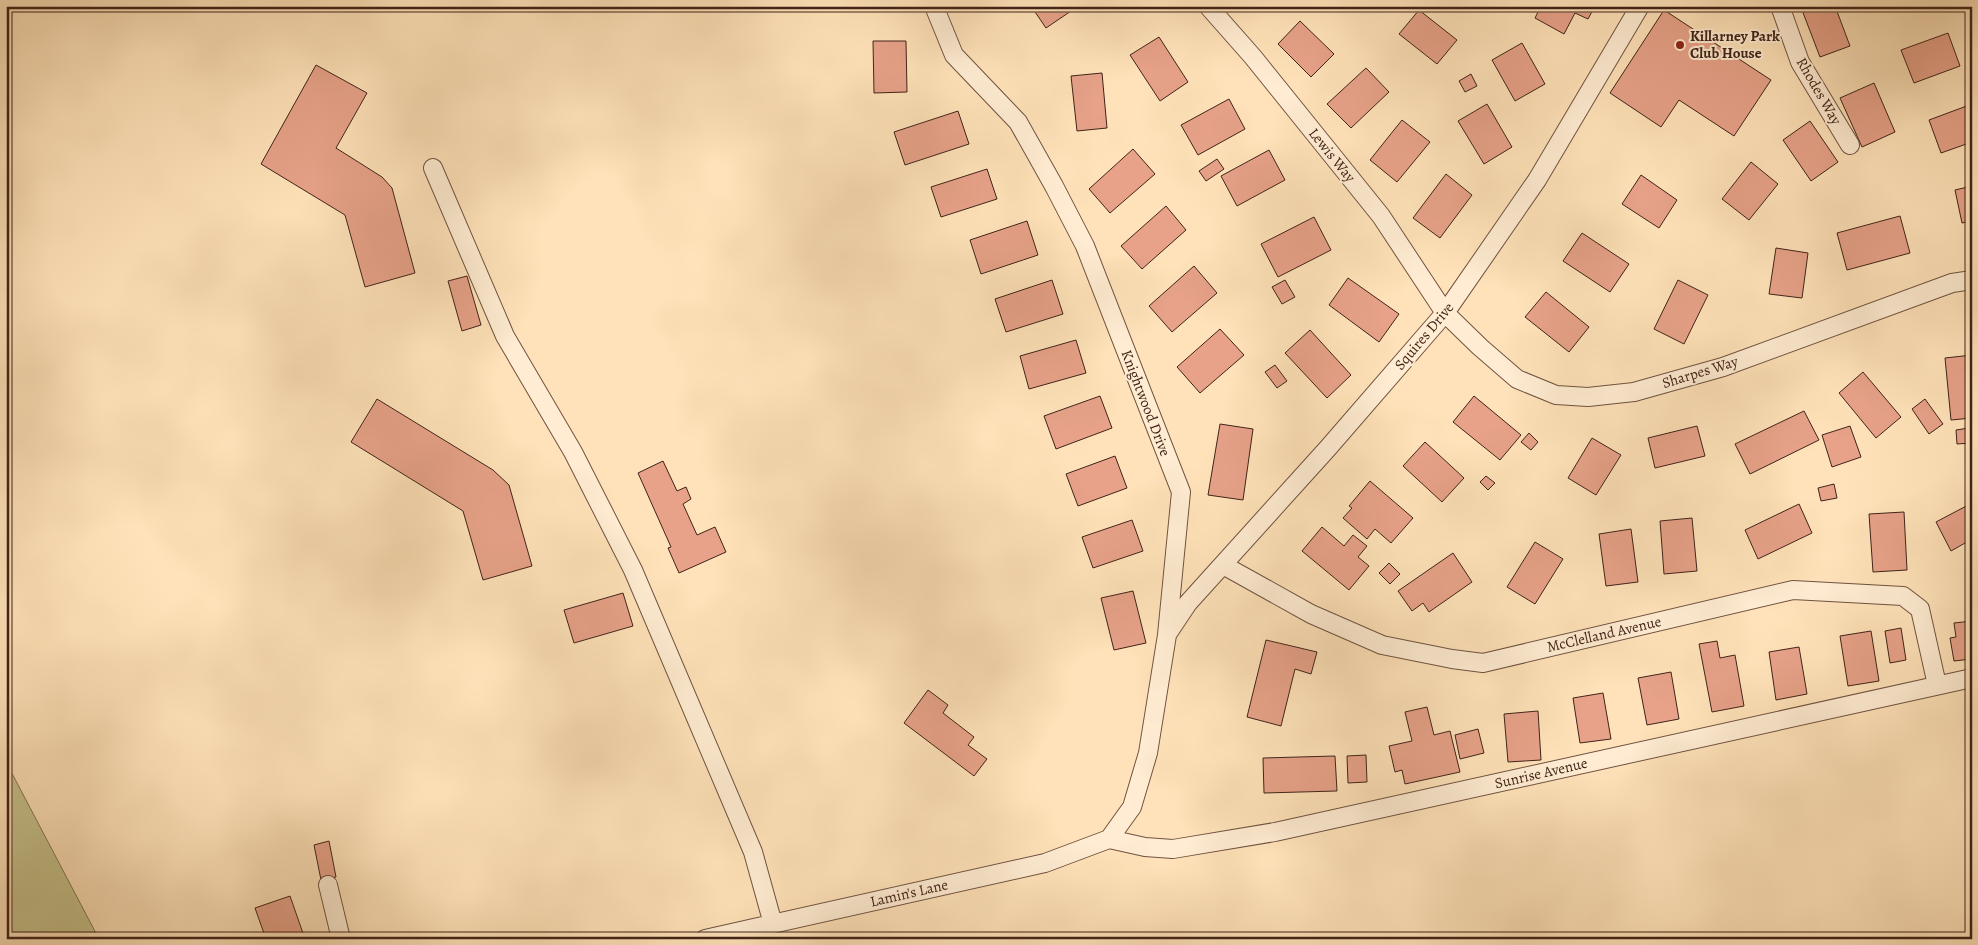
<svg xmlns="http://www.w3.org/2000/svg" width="1978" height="945" viewBox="0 0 1978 945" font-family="Alegreya,serif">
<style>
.green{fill:#c6c28b;stroke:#837252}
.building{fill:#e7a289;stroke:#402318}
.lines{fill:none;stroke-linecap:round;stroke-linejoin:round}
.service-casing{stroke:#705340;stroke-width:20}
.service{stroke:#ffecd2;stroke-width:18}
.poi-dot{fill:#8f2418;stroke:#ffecd2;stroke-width:2}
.labels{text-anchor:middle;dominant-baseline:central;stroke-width:4;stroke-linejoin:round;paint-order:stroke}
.poi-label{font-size:15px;font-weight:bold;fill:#402318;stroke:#ffecd2;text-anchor:start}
.street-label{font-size:15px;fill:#402318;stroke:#ffecd2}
</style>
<rect width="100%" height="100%" fill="#ffe2b9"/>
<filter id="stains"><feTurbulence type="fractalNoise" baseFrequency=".004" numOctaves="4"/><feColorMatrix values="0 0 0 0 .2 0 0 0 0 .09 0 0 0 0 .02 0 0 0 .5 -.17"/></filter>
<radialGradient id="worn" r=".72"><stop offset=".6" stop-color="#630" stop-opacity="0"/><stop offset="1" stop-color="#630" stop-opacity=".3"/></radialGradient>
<path class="green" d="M6,762L99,939H6Z"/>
<path class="building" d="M1031,6H1072L1074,9L1046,28Z
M1469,6H1481L1471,10Z
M1541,6H1595L1588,19L1575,13L1564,34L1535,18Z
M1813,6H1835L1850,46L1820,57L1802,10Z
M1419,10L1457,40L1437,64L1399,34Z
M1664,10L1771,80L1734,136L1679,100L1661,127L1610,93Z
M1300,21L1334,54L1311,77L1278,44Z
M1948,33L1960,66L1914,83L1901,50Z
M1159,37L1188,82L1160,101L1130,55Z
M873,41H906L907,92L874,93Z
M1522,43L1545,84L1515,101L1492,60Z
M316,65L367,93L336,148L382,177L392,188L415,273L365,287L345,215L261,164Z
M1366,68L1389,92L1351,128L1327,104Z
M1102,73L1107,128L1077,131L1071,76Z
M1471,74L1477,86L1465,92L1459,81Z
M1874,83L1895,132L1862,147L1840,98Z
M1229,99L1245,129L1198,155L1181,125Z
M1487,104L1512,147L1484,164L1458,121Z
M1972,104V142L1941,153L1929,120Z
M958,111L969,144L905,165L894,132Z
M1402,120L1430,142L1397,182L1370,160Z
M1810,121L1838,162L1811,181L1783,140Z
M1133,149L1155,174L1110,213L1089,189Z
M1269,150L1285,180L1237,206L1221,176Z
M1217,159L1224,169L1206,181L1199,171Z
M1751,162L1778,184L1749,220L1722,199Z
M987,169L997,199L941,217L931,187Z
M1446,174L1472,195L1440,238L1413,218Z
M1641,175L1677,200L1659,228L1622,204Z
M1972,186V221L1962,223L1955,190Z
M1166,206L1186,230L1142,269L1121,246Z
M1900,216L1910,253L1847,270L1837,233Z
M1314,217L1331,250L1278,277L1261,244Z
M1027,221L1038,255L981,274L970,240Z
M1582,233L1629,264L1610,292L1563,261Z
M1776,248L1808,253L1802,298L1769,294Z
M1194,266L1217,293L1172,332L1149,306Z
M467,276L481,325L462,331L448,281Z
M1348,278L1399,314L1379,342L1329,305Z
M1052,280L1063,314L1006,332L995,299Z
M1285,280L1295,297L1282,304L1272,287Z
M1678,280L1708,295L1684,344L1654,329Z
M1546,292L1589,327L1569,352L1525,317Z
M1220,329L1244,355L1200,393L1177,367Z
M1310,330L1351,375L1327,398L1285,353Z
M1076,340L1086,373L1029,389L1020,356Z
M1972,355V418L1951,420L1945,358Z
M1275,365L1287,381L1277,388L1265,372Z
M1863,372L1901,417L1876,438L1839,393Z
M1100,396L1112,428L1056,449L1044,416Z
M1474,396L1521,435L1500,460L1453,422Z
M377,399L493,470L509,485L532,566L483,580L463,511L351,442Z
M1925,399L1943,424L1929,434L1912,409Z
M1804,411L1819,440L1750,474L1735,444Z
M1220,424L1253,429L1243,500L1208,495Z
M1697,426L1705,456L1655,468L1648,438Z
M1850,426L1861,457L1832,467L1822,435Z
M1969,428L1971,443L1957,444L1956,430Z
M1529,433L1538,442L1531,450L1521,442Z
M1592,438L1621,455L1596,495L1568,478Z
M1425,442L1464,478L1442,502L1403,466Z
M1115,456L1127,488L1078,506L1066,474Z
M663,461L677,491L686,487L691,499L683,504L697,535L715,527L726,552L679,573L668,548L671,547L638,473Z
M1486,476L1495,483L1488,490L1480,482Z
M1370,481L1413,518L1391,543L1375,529L1367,539L1343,518L1352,508L1349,506Z
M1834,484L1837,498L1821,501L1818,488Z
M1972,503V539L1951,551L1936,522Z
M1799,504L1812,533L1758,559L1745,530Z
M1904,512L1907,570L1873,572L1869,514Z
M1692,518L1697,571L1664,574L1660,521Z
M1132,520L1143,551L1093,568L1082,537Z
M1322,527L1344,546L1353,535L1367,546L1358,557L1369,566L1349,590L1302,551Z
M1631,529L1638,582L1606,586L1599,534Z
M1535,542L1563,559L1535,604L1507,587Z
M1453,553L1472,582L1429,612L1423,603L1412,611L1398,591Z
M1389,563L1400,574L1390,584L1379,573Z
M1133,591L1146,643L1114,650L1101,598Z
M623,593L633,626L574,643L564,610Z
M1972,621V659L1954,661L1950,638L1956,637L1954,623Z
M1901,628L1906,660L1890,663L1885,631Z
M1871,631L1879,681L1848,686L1840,636Z
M1266,640L1317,652L1311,674L1295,669L1281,726L1247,717Z
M1717,641L1720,658L1735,655L1744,706L1712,712L1699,644Z
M1799,647L1807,694L1776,700L1769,652Z
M1671,672L1679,719L1647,725L1638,678Z
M928,690L948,705L943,713L974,737L968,745L987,759L974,776L904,723Z
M1603,693L1611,739L1580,743L1573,698Z
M1427,707L1434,735L1450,731L1460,772L1405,784L1402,770L1395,772L1389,746L1412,741L1405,712Z
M1538,711L1541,760L1508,762L1504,714Z
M1478,729L1484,753L1460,759L1455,735Z
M1366,755L1367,782L1348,783L1347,756Z
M1335,756L1337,791L1264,793L1263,758Z
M329,841L336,877L321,880L314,845Z
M290,896L305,939H266L255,908Z"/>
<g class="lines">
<defs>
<path id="service" d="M934,6L954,55L1018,122L1054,186L1085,246L1181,492L1167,635L1148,753L1132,807L1109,839
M1208,6L1253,57L1381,216L1445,313L1480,347L1517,379L1556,395L1588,397L1634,392L1723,367L1952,283L1972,280
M1780,6L1800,62L1850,145
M433,168L505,336L573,452L633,570L753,852L773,924
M1223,565L1311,614L1382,645L1452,659L1483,663L1793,590L1903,596L1920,609L1937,685
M1168,633L1188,603L1328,448L1445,313L1537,180L1640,6
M1109,839L1145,847L1173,849L1275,832L1972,678
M328,885L341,939
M705,939L1045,863L1109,839"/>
</defs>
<use href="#service" class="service-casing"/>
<use href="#service" class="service"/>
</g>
<circle class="poi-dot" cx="1680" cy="45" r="5"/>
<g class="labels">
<g class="poi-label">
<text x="1690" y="36">Killarney Park<tspan x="1690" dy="17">Club House</tspan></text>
</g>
<g class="street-label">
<text transform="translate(1819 91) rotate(60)">Rhodes Way</text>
<text transform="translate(1332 155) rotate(51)">Lewis Way</text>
<text transform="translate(1424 336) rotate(-50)">Squires Drive</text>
<text transform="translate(1700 372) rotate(-17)">Sharpes Way</text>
<text transform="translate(1146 403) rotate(69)">Knightwood Drive</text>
<text transform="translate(1604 634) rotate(-13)">McClelland Avenue</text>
<text transform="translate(1541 773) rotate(-13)">Sunrise Avenue</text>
<text transform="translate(909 893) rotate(-13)">Lamin's Lane</text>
</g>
</g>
<rect width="1978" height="945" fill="none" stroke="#ffe2b9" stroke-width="25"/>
<rect x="8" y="8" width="1963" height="930" fill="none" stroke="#402318" stroke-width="2.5"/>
<rect x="12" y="12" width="1953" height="920" fill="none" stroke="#402318"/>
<rect width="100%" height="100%" filter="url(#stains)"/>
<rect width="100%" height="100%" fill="url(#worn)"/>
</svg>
